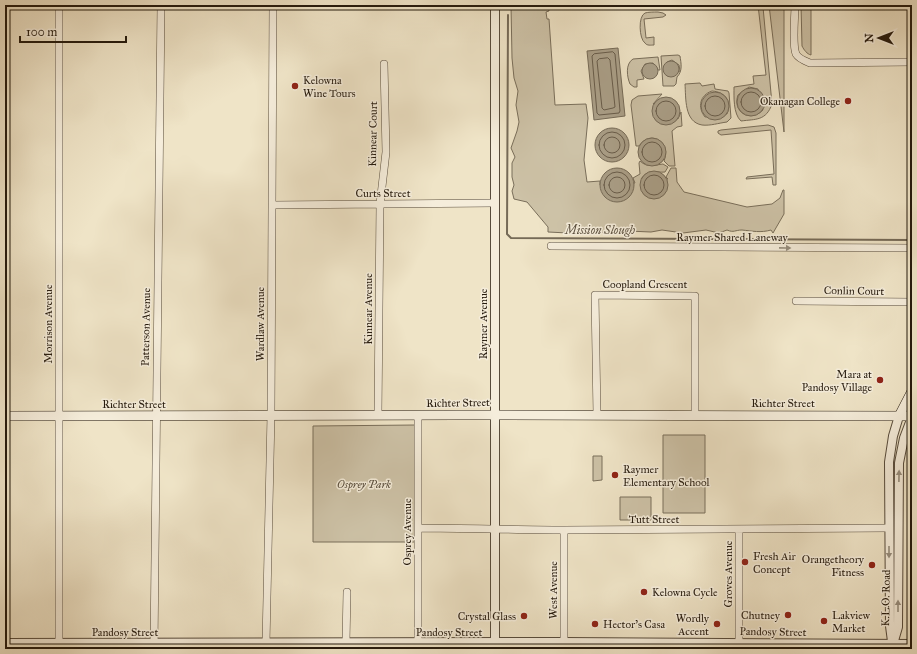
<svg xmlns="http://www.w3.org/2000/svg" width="917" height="654" viewBox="0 0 917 654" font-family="'IM FELL Great Primer',serif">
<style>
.green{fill:#cdc2a7;stroke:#796e5a;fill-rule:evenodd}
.water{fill:#aa9f88;stroke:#756a57}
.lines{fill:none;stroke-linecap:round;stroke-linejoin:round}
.shore{stroke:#685c4a;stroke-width:1}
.stream{stroke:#756a57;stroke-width:2}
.minor-casing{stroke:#584c3c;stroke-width:8}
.tertiary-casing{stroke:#584c3c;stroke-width:10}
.secondary-casing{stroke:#251a0d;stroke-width:10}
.minor{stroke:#f5eddb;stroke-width:7}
.tertiary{stroke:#f5eddb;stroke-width:8}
.secondary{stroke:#f5eddb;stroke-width:9}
.oneway{fill:#978e7e}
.poi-dot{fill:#8f2418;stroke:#f5eddb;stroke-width:1.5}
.labels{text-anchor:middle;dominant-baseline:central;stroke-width:3;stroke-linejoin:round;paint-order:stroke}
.poi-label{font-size:11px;fill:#251a0d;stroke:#f5eddb;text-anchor:start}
.street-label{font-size:11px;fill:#251a0d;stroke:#f5eddb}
.park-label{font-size:11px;font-style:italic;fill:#574c3b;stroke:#f5eddb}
.water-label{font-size:12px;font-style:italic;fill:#5a4f3e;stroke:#f5eddb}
</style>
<rect width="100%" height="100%" fill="#efe4c7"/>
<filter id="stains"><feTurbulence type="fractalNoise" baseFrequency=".005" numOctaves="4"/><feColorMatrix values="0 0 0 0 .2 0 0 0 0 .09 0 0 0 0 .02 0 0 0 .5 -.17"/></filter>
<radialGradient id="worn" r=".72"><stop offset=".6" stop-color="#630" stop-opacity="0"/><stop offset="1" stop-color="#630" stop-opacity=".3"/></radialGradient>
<path class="green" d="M525,5H549H548L549,11L546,12L547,19H549L555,105L586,104L588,118L584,160L587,182L600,181V185L635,183L633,178L640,174L639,163L640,161C647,168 655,165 663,164L668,167L665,172C654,173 649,168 641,179H668L666,177L671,168H676L677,182L684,192L747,207L772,204L780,198L783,190H784V214L773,233L771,230C761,233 752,231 742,230C735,230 734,233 727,230L719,233L706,230L683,233L662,230L651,232L627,231L608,233L580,231L568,233L548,232V227L527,202L514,199L512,191L514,185L512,177V163L515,157L511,148L517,131L519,122L516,105L518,91L514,78L512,58L511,6Z
M758,5H762L763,7L772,104C766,121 756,119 741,121C733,114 734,96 734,87L754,84L753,76L766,75ZM749,87L758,89L763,110C750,123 732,112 738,95Z
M769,5H784V132Z
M801,5H811V55C807,54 804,50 802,46Z
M658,12L663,13L666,15L663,17L644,19L646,38L654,37V45C651,45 647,46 645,43C639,39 638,16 645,13C648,12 654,12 658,12Z
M678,55L680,56C681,63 683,71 677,77L676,84L674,86H663L661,56ZM672,60L679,65L680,71L667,76L665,74L667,62Z
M658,57L660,70H658L653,63L645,64L641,71L644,79L637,80V87H634L630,84C627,77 625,64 633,59Z
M700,83L702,86L714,84L715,89L728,91L729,93L731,118L727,122C719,123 710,126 702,125C684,122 686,98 685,84ZM712,91C726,92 732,102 727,114L705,117C697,107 700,95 712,91Z
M662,94L653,104L678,119L681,112L682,126L677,127L672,131L675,166H669L664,161C672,142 650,129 639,146H636L631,105L632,100L638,96Z
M768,125L774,127L776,133V185H773L772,177L746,179L747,177L774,174L771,130L721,135L718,133V131L721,130Z
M415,425V542H313V426Z
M663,435H705V513H663Z
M593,456H602V480L593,481Z
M620,497H651V520H620Z"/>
<path class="water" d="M618,48L625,116L594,120L587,51Z
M663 69a8 8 0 1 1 16 0a8 8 0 1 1-16 0Z
M642 71a8 8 0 1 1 16 0a8 8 0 1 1-16 0Z
M737 102a14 14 0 1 1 28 0a14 14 0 1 1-28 0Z
M701 106a14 14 0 1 1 28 0a14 14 0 1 1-28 0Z
M652 111a14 14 0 1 1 28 0a14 14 0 1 1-28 0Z
M595 145a17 17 0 1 1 34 0a17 17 0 1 1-34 0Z
M638 152a14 14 0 1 1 28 0a14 14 0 1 1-28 0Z
M600 185a17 17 0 1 1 34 0a17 17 0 1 1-34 0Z
M640 185a14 14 0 1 1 28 0a14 14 0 1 1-28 0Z"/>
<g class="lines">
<path class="shore" d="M613,52L615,54L620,111L619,113L599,115L597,113L592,56L594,54Z
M608,58L610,60L615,107L613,108L604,110L602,108L597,61L599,59Z
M741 102a10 10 0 1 1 20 0a10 10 0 1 1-20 0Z
M705 106a10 10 0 1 1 20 0a10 10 0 1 1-20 0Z
M656 111a10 10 0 1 1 20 0a10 10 0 1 1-20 0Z
M599 145a13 13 0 1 1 26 0a13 13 0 1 1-26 0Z
M604 145a8 8 0 1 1 16 0a8 8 0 1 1-16 0Z
M642 152a10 10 0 1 1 20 0a10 10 0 1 1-20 0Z
M604 185a13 13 0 1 1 26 0a13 13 0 1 1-26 0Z
M644 185a10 10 0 1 1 20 0a10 10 0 1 1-20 0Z
M609 185a8 8 0 1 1 16 0a8 8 0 1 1-16 0Z"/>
<path class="stream" d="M508,15L507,234L511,238L912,240"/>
<defs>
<path id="minor" d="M795,5C795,16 792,45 796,54C799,59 805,61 810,63L912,62
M272,205L494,203
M551,246L912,248
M796,301L912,302
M378,415L380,204L386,152L384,64
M597,415L595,295L695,296V415
M419,528C467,528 516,530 564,530C673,530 781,529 889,528
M564,530V649
M346,642L347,592
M59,643V5
M266,643L271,415L273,5
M739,643V530
M154,649L161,5
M418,649V416"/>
<path id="tertiary" d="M495,5V642
M5,643L564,642L912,644
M893,644L898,627L899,463L904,438L912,417
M893,649L890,626L889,462L893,436L899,416"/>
<path id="secondary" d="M5,416C307,415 610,414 912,416
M899,416L912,391"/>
</defs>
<use href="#minor" class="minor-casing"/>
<use href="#tertiary" class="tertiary-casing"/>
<use href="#secondary" class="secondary-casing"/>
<use href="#minor" class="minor"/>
<use href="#tertiary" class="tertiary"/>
<use href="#secondary" class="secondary"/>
</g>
<defs><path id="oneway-solid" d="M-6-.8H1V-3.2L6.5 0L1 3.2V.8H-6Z"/></defs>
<g class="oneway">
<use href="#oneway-solid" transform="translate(785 248) rotate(1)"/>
<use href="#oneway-solid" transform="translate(899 476) rotate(-89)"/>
<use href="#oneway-solid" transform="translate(889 552) rotate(90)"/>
<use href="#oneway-solid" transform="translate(898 606) rotate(-90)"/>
</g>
<g class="poi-dot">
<circle cx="295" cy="86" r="4"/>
<circle cx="848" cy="101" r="4"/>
<circle cx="880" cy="380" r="4"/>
<circle cx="615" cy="475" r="4"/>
<circle cx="745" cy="562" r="4"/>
<circle cx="872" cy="565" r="4"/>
<circle cx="644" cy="592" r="4"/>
<circle cx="788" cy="615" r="4"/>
<circle cx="524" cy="616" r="4"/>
<circle cx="824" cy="621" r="4"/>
<circle cx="595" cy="624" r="4"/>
<circle cx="717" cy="624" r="4"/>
</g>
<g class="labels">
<g class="poi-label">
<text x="303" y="80">Kelowna<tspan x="303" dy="13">Wine Tours</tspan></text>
<text x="840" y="101" text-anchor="end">Okanagan College</text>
<text x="872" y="374" text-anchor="end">Mara at<tspan x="872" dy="13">Pandosy Village</tspan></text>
<text x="623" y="469">Raymer<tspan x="623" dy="13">Elementary School</tspan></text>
<text x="753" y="556">Fresh Air<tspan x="753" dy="13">Concept</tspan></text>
<text x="864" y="559" text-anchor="end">Orangetheory<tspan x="864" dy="13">Fitness</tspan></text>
<text x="652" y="592">Kelowna Cycle</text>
<text x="780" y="615" text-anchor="end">Chutney</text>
<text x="832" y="615">Lakview<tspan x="832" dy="13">Market</tspan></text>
<text x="516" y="616" text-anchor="end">Crystal Glass</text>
<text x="709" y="618" text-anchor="end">Wordly<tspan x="709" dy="13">Accent</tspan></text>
<text x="603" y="624">Hector's Casa</text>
</g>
<g class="street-label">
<text transform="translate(373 134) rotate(-89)">Kinnear Court</text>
<text x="383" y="193">Curts Street</text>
<text x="732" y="237">Raymer Shared Laneway</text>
<text x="645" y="284">Coopland Crescent</text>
<text transform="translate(854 291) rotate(1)">Conlin Court</text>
<text transform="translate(368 309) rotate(-90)">Kinnear Avenue</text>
<text transform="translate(48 324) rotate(-90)">Morrison Avenue</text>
<text transform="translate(260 324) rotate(-90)">Wardlaw Avenue</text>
<text transform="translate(483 324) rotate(-90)">Raymer Avenue</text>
<text transform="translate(146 327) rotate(-89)">Patterson Avenue</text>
<text transform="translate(458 403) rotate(-1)">Richter Street</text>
<text x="783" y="403">Richter Street</text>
<text x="134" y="404">Richter Street</text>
<text x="654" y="519">Tutt Street</text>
<text transform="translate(407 532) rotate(-90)">Osprey Avenue</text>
<text transform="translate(728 574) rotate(-90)">Groves Avenue</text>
<text transform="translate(553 590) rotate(-90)">West Avenue</text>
<text transform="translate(886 598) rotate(-89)">K.L.O. Road</text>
<text x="125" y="632">Pandosy Street</text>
<text x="449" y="632">Pandosy Street</text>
<text transform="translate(773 632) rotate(1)">Pandosy Street</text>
</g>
<g class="park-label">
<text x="364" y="484">Osprey Park</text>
</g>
<g class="water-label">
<text x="600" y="230">Mission Slough</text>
</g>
</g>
<rect width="917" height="654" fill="none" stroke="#efe4c7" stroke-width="20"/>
<rect x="6" y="6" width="905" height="642" fill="none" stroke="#251a0d" stroke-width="2"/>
<rect x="10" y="10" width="897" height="634" fill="none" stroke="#251a0d"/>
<g transform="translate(879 38) rotate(270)" stroke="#f5eddb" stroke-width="3" paint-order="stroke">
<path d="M0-3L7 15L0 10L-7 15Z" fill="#251a0d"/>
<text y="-6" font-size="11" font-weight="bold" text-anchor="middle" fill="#251a0d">N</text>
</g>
<path d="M20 36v6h106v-6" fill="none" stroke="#251a0d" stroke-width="2"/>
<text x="26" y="36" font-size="12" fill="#251a0d" stroke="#f5eddb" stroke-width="3" paint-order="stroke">100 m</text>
<rect width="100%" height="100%" filter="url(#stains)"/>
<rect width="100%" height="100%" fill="url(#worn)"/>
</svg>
